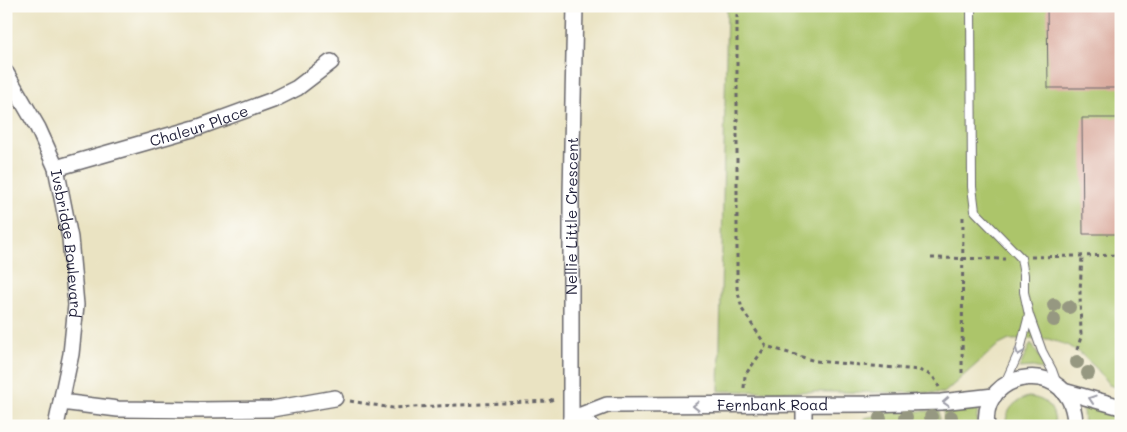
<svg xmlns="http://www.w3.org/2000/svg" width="1127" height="432" viewBox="0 0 1127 432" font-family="Mali,sans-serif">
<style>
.green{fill:#acc56b;stroke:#677453}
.building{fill:#d7a395}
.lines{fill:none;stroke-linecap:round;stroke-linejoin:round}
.service-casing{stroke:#68666a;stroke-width:10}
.minor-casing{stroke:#68666a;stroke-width:18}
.path{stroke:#68666a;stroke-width:3;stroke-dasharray:4 4;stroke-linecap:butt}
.service{stroke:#fff;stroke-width:8}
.minor{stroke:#fff;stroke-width:15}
.tree{fill:#969881}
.oneway{stroke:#9c9ca7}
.labels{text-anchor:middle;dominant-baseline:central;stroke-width:4;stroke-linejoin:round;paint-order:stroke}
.street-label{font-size:15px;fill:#22223b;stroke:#fdfcf7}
</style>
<rect width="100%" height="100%" fill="#fdfcf7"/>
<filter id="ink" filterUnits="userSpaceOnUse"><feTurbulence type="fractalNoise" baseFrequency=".02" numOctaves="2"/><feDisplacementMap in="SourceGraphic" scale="10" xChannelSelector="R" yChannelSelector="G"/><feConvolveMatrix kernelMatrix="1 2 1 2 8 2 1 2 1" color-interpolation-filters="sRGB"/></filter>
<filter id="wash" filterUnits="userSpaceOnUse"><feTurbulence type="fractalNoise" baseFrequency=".0096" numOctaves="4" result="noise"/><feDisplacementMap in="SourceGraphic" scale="20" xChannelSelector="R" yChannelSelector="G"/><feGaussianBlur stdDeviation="1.12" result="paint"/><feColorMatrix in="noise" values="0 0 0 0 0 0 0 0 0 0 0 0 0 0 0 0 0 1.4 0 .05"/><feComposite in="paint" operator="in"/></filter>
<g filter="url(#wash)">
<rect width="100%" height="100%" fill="#eae3c2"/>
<path class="green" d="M727,6H1121V389L1109,385L1097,369L1081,354L1067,345L1048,339L1009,340L997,346L944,393L719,391Z
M1031,343L1047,369L1046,370L1033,367L1019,368Z
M1028,397C1046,398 1055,408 1055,426H1006C1005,411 1014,401 1028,397Z
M1087,404L1121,416V426H1084L1083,408Z
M978,408L976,426H959L943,423L944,411L964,410Z
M895,411H939V423H863L865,418Z"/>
<g id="blocks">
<path class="building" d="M1047,6H1121V88H1048Z
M1082,118H1121V234H1083Z"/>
</g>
</g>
<g filter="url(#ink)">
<use href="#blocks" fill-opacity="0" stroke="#68666a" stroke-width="1"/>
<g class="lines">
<defs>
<path id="service" d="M971,6L972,187L975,211L1021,258L1024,275V292L1029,315L1042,351L1052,370L1057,384
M1005,383L1020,350L1029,315"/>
<g id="minor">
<path id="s1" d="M6,73L38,128L56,168L70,238L76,305L71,354L56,426"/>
<path id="s2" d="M56,168L199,127L273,100L297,88L331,62"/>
<path d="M1063,391L1121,407"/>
<path d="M61,402L118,409L198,410L272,409L335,398"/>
<path d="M804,405V426"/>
<path id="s3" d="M571,419L607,405L867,404L941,402L994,396"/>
<path d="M571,419L591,426"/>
<path id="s4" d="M571,426V194L575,6"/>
<path d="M987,426C978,369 1075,354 1075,426"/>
</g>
</defs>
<use href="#service" class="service-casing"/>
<use href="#minor" class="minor-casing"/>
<path class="path" d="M737,6V288L742,309L766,346L815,361L919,370L933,376L939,387
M1031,257L1121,255
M931,258L1005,259
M1077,350L1081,337L1080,291L1082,256
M962,373L963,216
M744,388L745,375L766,346
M350,401L392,408L549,401L555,398"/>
<use href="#service" class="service"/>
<use href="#minor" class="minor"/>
</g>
<g class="tree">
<circle cx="1054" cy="305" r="7"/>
<circle cx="1069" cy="307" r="7"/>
<circle cx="1054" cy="320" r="7"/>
<circle cx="1077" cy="362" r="7"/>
<circle cx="1088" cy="373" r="7"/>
<circle cx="906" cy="417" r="7"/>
<circle cx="931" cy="417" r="7"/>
<circle cx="951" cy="417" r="7"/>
<circle cx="880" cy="418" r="7"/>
</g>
<defs><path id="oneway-chevron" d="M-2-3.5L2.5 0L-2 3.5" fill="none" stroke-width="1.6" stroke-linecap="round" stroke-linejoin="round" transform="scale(1.25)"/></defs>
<g class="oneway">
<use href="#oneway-chevron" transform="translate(1019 352) rotate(111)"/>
<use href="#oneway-chevron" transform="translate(1092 399) rotate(-162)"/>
<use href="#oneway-chevron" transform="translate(946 402) rotate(177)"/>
<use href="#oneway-chevron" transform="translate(696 406) rotate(-180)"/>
</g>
</g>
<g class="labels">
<g class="street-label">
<text stroke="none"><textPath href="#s2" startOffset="149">Chaleur Place</textPath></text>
<text stroke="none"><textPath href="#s4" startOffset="210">Nellie Little Crescent</textPath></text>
<text stroke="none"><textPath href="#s1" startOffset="184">Ivsbridge Boulevard</textPath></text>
<text stroke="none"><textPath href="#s3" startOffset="204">Fernbank Road</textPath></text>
</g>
</g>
<rect width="1127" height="432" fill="none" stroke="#fdfcf7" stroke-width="25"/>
</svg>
